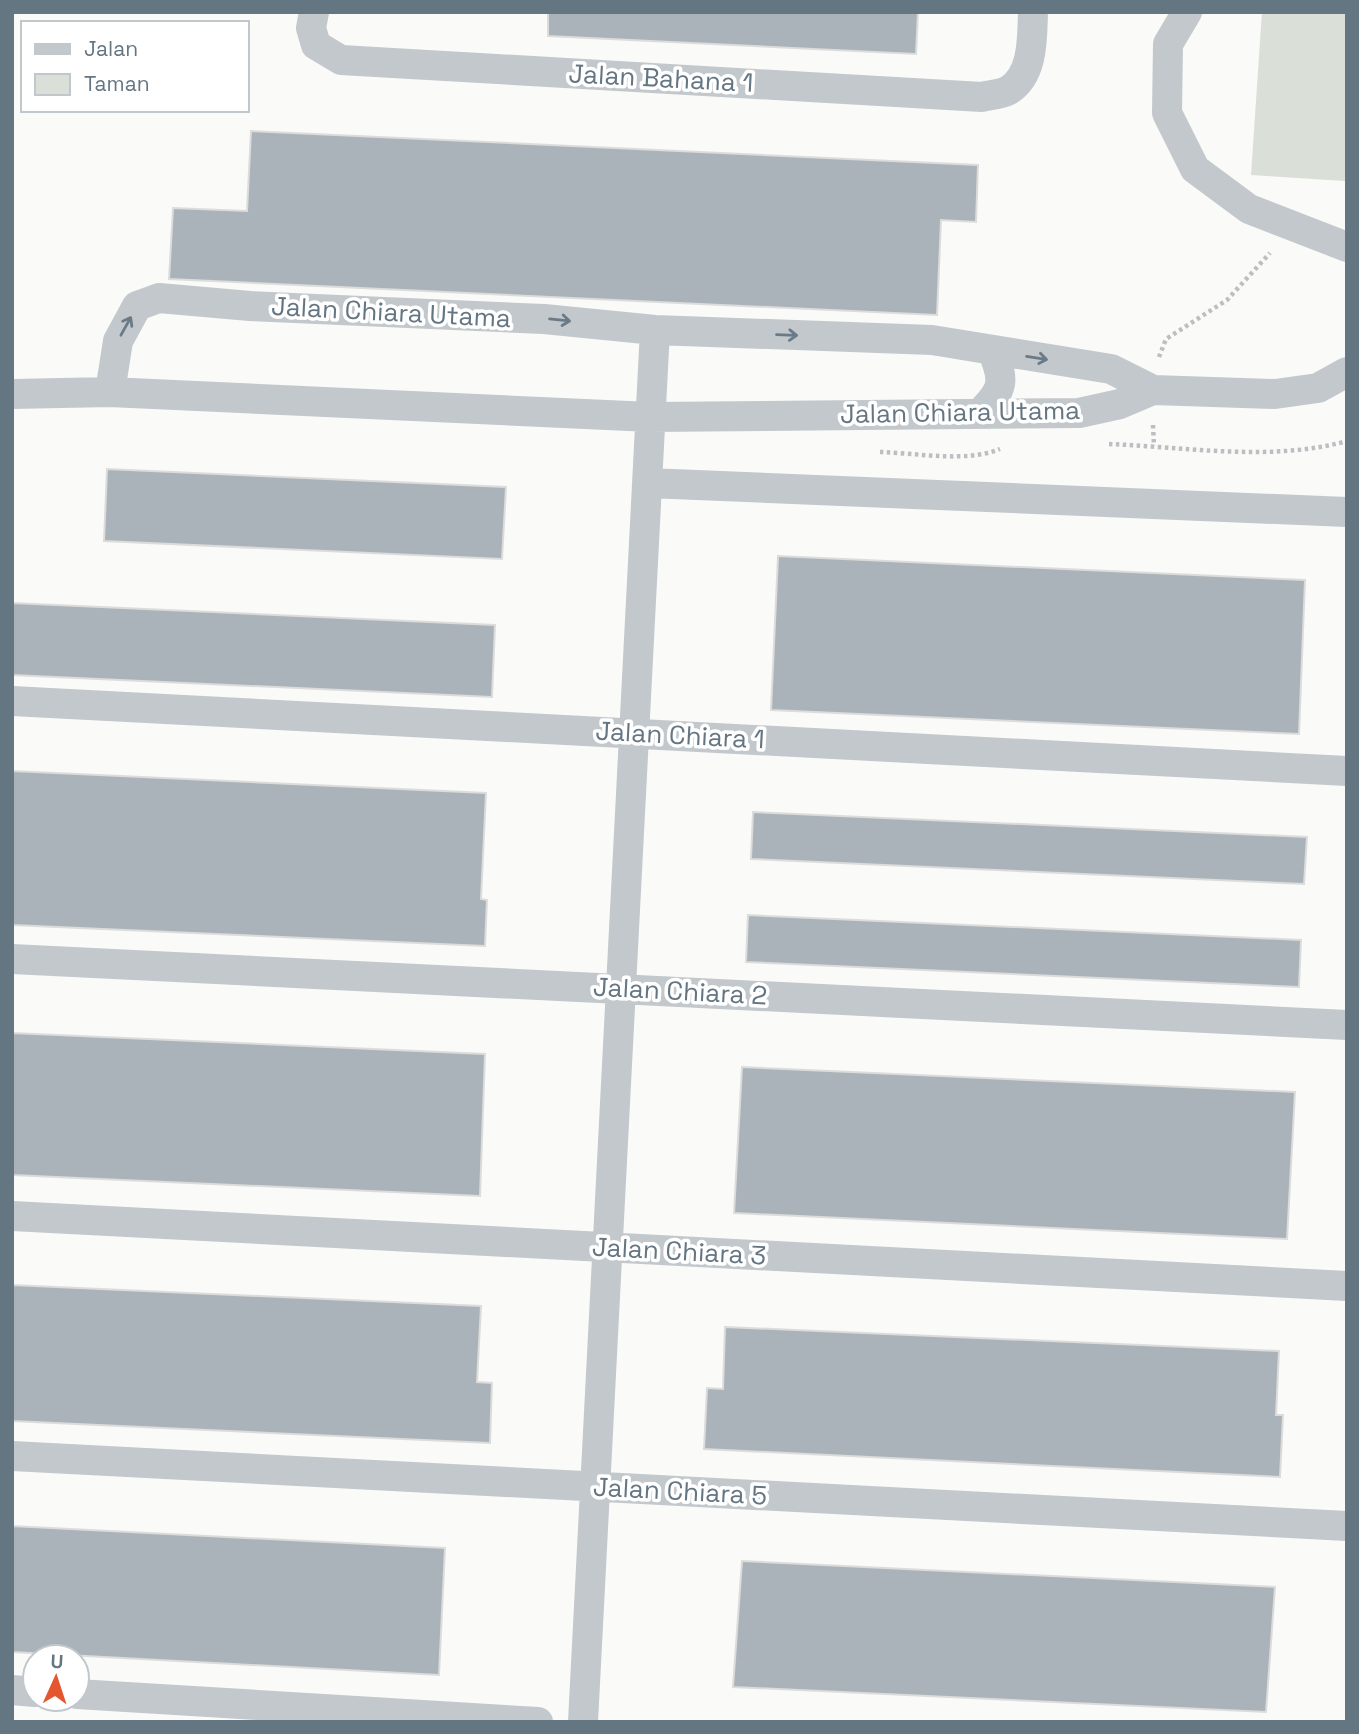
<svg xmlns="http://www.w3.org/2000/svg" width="1359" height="1734" viewBox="0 0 1359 1734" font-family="'Space Grotesk',sans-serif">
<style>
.green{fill:#dadfd7}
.building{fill:#aab3b9;stroke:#dcdcda;stroke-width:2}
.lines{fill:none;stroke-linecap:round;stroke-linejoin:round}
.path{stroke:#bbbfc2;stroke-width:4.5;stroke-dasharray:3.5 3.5;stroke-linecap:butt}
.street{stroke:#c3c8cc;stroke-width:30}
.oneway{stroke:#6a7a87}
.labels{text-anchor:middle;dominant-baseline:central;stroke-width:7;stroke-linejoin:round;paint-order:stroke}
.street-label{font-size:26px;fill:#657683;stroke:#fff}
</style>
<rect width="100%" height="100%" fill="#fafaf8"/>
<path class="green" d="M1262,12L1347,13L1345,181L1251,175Z"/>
<path class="building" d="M548,12H918L916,54L548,36Z
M251,131L978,165L976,222L941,220L937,315L169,279L173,208L247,211Z
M107,469L506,487L502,559L104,541Z
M778,556L1305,580L1299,734L771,710Z
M12,603L495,625L492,697L12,675Z
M12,771L486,793L481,899L487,900L485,946L12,925Z
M753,812L1307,837L1304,884L751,859Z
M748,915L1301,940L1299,987L746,962Z
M12,1033L485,1054L480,1196L12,1175Z
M742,1067L1295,1092L1287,1239L734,1213Z
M12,1285L481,1306L477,1382L492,1383L490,1443L12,1421Z
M725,1327L1279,1351L1276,1415H1283L1280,1477L704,1449L707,1388L723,1389Z
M12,1526L445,1548L439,1675L12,1652Z
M742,1561L1275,1587L1266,1712L733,1687Z"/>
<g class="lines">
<path class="path" d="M1159,357L1166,339L1227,300L1270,253
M1153,425L1154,446
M1109,444C1186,447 1272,462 1347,441
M880,452C918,453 965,463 1000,449"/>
<path class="street" d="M314,12L311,28L316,45L341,60L982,97C990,95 1003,94 1009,90C1034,74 1032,37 1033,12
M1187,12L1168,44L1167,113L1195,169L1249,209L1347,247
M1153,390L1275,394L1318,388L1347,372
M12,394L110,392L651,417L1079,413L1120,404L1153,390L1111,369L932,340L655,330L544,319L250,306L159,298L137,306L118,341L110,392
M981,412C1004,389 1005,381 992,350
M648,483L1347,512
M12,701L1347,771
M12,959L1347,1025
M12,1216L1347,1286
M12,1456L1347,1526
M12,1690L35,1692
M77,1694L538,1722
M583,1722L655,330"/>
</g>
<defs><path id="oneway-shaft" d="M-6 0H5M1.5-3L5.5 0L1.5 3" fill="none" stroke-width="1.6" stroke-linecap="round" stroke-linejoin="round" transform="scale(1.75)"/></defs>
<g class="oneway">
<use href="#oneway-shaft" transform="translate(560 320) rotate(6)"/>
<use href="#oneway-shaft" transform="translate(126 326) rotate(-61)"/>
<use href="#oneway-shaft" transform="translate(787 335) rotate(2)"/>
<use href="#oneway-shaft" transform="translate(1037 358) rotate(9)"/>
</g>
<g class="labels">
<g class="street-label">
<text transform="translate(661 78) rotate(3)">Jalan Bahana 1</text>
<text transform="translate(391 312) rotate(3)">Jalan Chiara Utama</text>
<text transform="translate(960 412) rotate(-1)">Jalan Chiara Utama</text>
<text transform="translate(680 735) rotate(3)">Jalan Chiara 1</text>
<text transform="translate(680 991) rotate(3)">Jalan Chiara 2</text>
<text transform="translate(679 1251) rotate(3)">Jalan Chiara 3</text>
<text transform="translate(680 1491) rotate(3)">Jalan Chiara 5</text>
</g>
</g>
<rect width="1359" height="1734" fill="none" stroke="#657683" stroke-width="28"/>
<rect x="21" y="21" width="228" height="91" fill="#ffffff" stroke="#c1c8cd" stroke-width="2"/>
<rect x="35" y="44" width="35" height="10" fill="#c3c8cc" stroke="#c1c8cd" stroke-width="2"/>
<text x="84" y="56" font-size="21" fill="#657683">Jalan</text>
<rect x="35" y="74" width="35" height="21" fill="#dadfd7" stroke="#c1c8cd" stroke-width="2"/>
<text x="84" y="91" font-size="21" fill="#657683">Taman</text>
<g transform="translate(56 1678) rotate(3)"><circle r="33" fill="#ffffff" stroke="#c1c8cd" stroke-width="2"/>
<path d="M0-5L12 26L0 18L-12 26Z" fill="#e4572e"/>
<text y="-10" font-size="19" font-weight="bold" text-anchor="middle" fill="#657683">U</text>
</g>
</svg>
